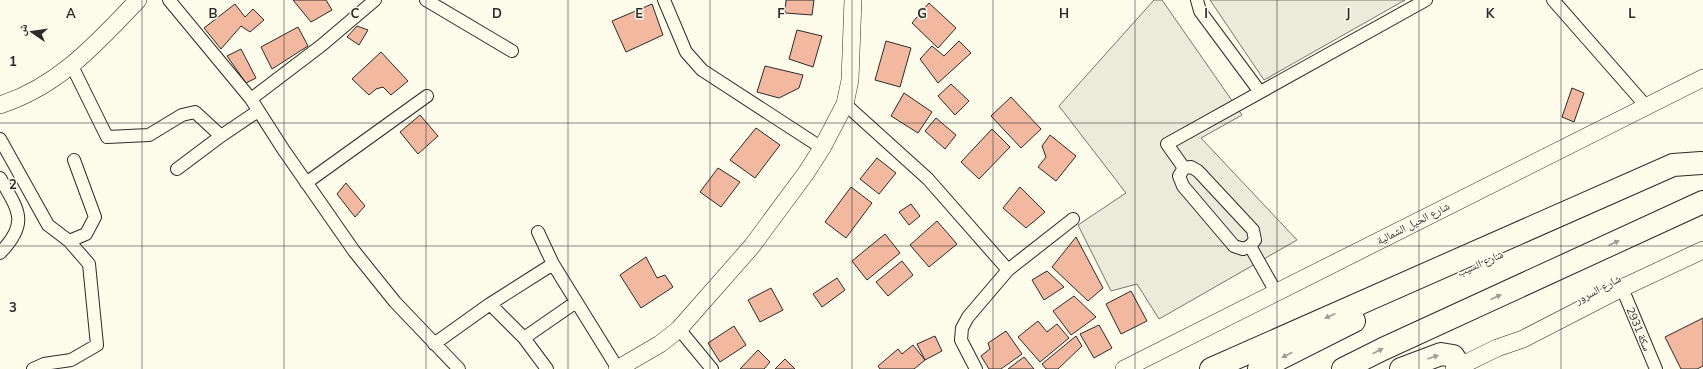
<svg xmlns="http://www.w3.org/2000/svg" width="1703" height="369" viewBox="0 0 1703 369" font-family="Mulish,'Noto Naskh Arabic',sans-serif">
<style>
.green{fill:#ecebdb;stroke:#74746e}
.building{fill:#f2b8a0;stroke:#2b2b2b}
.lines{fill:none;stroke-linecap:round;stroke-linejoin:round}
.street-casing{stroke:#2b2b2b;stroke-width:14}
.secondary-casing{stroke:#2b2b2b;stroke-width:18}
.highway-casing{stroke:#2b2b2b;stroke-width:24}
.street{stroke:#fdfbea;stroke-width:12}
.secondary{stroke:#fdfbea;stroke-width:17}
.highway{stroke:#fdfbea;stroke-width:22}
.oneway{fill:#9e9d94}
.grid{fill:none;stroke:#2b2b2b;stroke-width:1;stroke-opacity:0.55}
.labels{text-anchor:middle;dominant-baseline:central;stroke-width:3;stroke-linejoin:round;paint-order:stroke}
.street-label{font-size:11px;fill:#2b2b2b;stroke:#fdfbea}
.grid-label{font-size:13px;text-anchor:middle;font-weight:bold;fill:#2b2b2b;stroke:#fdfbea;stroke-width:3;stroke-linejoin:round;paint-order:stroke}
</style>
<rect width="100%" height="100%" fill="#fdfbea"/>
<path class="green" d="M1154,0H1162L1242,115L1201,138L1297,240L1159,319L1137,284L1111,291L1078,225L1126,193L1059,106Z
M1210,0H1405L1264,80Z"/>
<path class="building" d="M293,0H326L332,10L311,22Z
M786,0H814L812,15L785,13Z
M929,3L956,28L938,48L912,23Z
M235,4L245,17L253,9L264,20L250,32L241,26L221,49L204,28Z
M652,4L663,35L626,52L612,21Z
M357,26L368,30L359,45L347,37Z
M298,27L308,46L272,69L261,47Z
M797,30L822,36L813,67L789,59Z
M886,41L911,48L900,87L875,80Z
M959,41L971,53L938,83L920,59L932,46L944,56Z
M241,49L256,78L246,83L227,56Z
M381,52L408,81L391,95L383,87L376,89L369,95L352,79Z
M765,66L803,75L799,88L779,98L757,92Z
M951,84L969,101L955,115L938,96Z
M1572,88L1584,93L1574,122L1562,117Z
M904,93L932,112L918,133L891,116Z
M1011,97L1041,129L1021,148L991,116Z
M420,115L438,136L418,154L400,132Z
M936,118L956,135L945,149L925,131Z
M756,128L780,145L755,178L730,160Z
M992,129L1010,147L979,179L961,162Z
M1050,135L1076,156L1056,181L1038,167L1046,157L1042,146Z
M877,158L896,173L879,194L860,179Z
M718,168L740,182L721,207L700,192Z
M346,183L365,206L355,217L337,194Z
M851,187L872,203L846,238L825,222Z
M1020,187L1045,212L1026,228L1003,208Z
M911,204L920,216L909,225L899,212Z
M937,221L957,244L929,267L910,245Z
M885,234L900,253L867,280L852,261Z
M1076,237L1103,288L1088,301L1052,267Z
M646,257L657,278L665,275L673,287L641,308L620,275Z
M902,261L913,275L888,296L876,282Z
M1047,271L1064,287L1044,300L1032,280Z
M837,278L845,290L822,307L813,294Z
M771,288L783,310L760,322L748,300Z
M1131,291L1147,321L1121,334L1106,304Z
M1074,296L1096,317L1071,335L1053,311Z
M1703,318V366L1697,369H1681L1665,337Z
M1038,321L1047,332L1057,324L1069,338L1040,362L1018,337Z
M1099,325L1112,348L1094,358L1080,334Z
M734,326L746,345L720,362L708,343Z
M1006,331L1022,354L1001,369H989L981,356L990,349L988,343Z
M935,336L942,351L925,360L917,344Z
M1076,336L1082,346L1058,369H1046L1042,364Z
M913,345L925,360L914,369H880L878,366L898,349L902,354Z
M758,350L770,362L764,369H740Z
M1024,357L1034,369H1008Z
M785,359L795,369H775Z"/>
<g class="lines">
<defs>
<path id="street" d="M169,0L251,99L283,149L354,251L395,302L459,369
M426,0L512,51
M664,0L686,52L702,70L822,148
M1197,0L1200,11L1260,92
M1553,0L1646,106
M72,66L107,137L149,135L182,115L195,112L221,136
M251,99L322,45L375,0
M845,104L928,179L1008,270
M0,139L48,225L69,241L89,264L97,345L71,360L44,364L33,369
M1191,167L1198,171L1253,230L1255,240L1250,246L1243,249L1234,246L1183,186L1179,176L1184,168Z
M1184,168L1167,144L1426,0
M177,169L221,136L258,111
M0,178C18,210 30,222 0,253
M306,183L427,96
M538,232L553,264L618,369
M69,241L86,234L95,217L74,160
M1250,246L1276,292
M1622,288L1656,369
M490,304L524,338L547,369
M679,329L712,369
M524,338L576,302
M434,344L490,304L553,264
M976,369L961,340L962,328L968,317L1008,270L1073,219"/>
<path id="secondary" d="M0,105C59,86 97,43 138,0
M617,369L660,344L679,329L752,246L806,173L822,148L845,104L850,80L853,0
M1124,369L1703,78
M1454,369L1497,348L1523,339L1622,288L1703,250"/>
<path id="highway" d="M1211,369L1673,165L1701,163
M1259,369L1354,321
M1343,369L1383,349L1703,202
M1401,369L1441,354L1453,356L1460,366"/>
</defs>
<use href="#street" class="street-casing"/>
<use href="#secondary" class="secondary-casing"/>
<use href="#highway" class="highway-casing"/>
<use href="#street" class="street"/>
<use href="#secondary" class="secondary"/>
<use href="#highway" class="highway"/>
</g>
<defs><path id="oneway-solid" d="M-6-.8H1V-3.2L6.5 0L1 3.2V.8H-6Z"/></defs>
<g class="oneway">
<use href="#oneway-solid" transform="translate(1614 243) rotate(-25)"/>
<use href="#oneway-solid" transform="translate(1496 297) rotate(-25)"/>
<use href="#oneway-solid" transform="translate(1330 316) rotate(156)"/>
<use href="#oneway-solid" transform="translate(1378 351) rotate(-27)"/>
<use href="#oneway-solid" transform="translate(1287 355) rotate(153)"/>
<use href="#oneway-solid" transform="translate(1433 357) rotate(-19)"/>
</g>
<path class="grid" d="M142,0V369M284,0V369M426,0V369M568,0V369M710,0V369M852,0V369M993,0V369M1135,0V369M1277,0V369M1419,0V369M1561,0V369M0,123H1703M0,246H1703"/>
<g class="labels">
<g class="street-label">
<text transform="translate(1413 223) rotate(-27)">شارع الحيل الشمالية</text>
<text transform="translate(1480 263) rotate(-24)">شارع السيب</text>
<text transform="translate(1598 289) rotate(-28)">شارع السرور</text>
<text transform="translate(1639 329) rotate(67)">سكة 2931</text>
</g>
</g>
<g class="grid-label">
<text x="71" y="18">A</text>
<text x="213" y="18">B</text>
<text x="355" y="18">C</text>
<text x="497" y="18">D</text>
<text x="639" y="18">E</text>
<text x="781" y="18">F</text>
<text x="922" y="18">G</text>
<text x="1064" y="18">H</text>
<text x="1206" y="18">I</text>
<text x="1348" y="18">J</text>
<text x="1490" y="18">K</text>
<text x="1632" y="18">L</text>
<text x="13" y="66">1</text>
<text x="13" y="189">2</text>
<text x="13" y="312">3</text>
</g>
<g transform="translate(32 32) rotate(283)" stroke="#fdfbea" stroke-width="3" paint-order="stroke">
<path d="M0-3L7 15L0 10L-7 15Z" fill="#2b2b2b"/>
<text y="-6" font-size="11" font-weight="bold" text-anchor="middle" fill="#2b2b2b">ش</text>
</g>
</svg>
